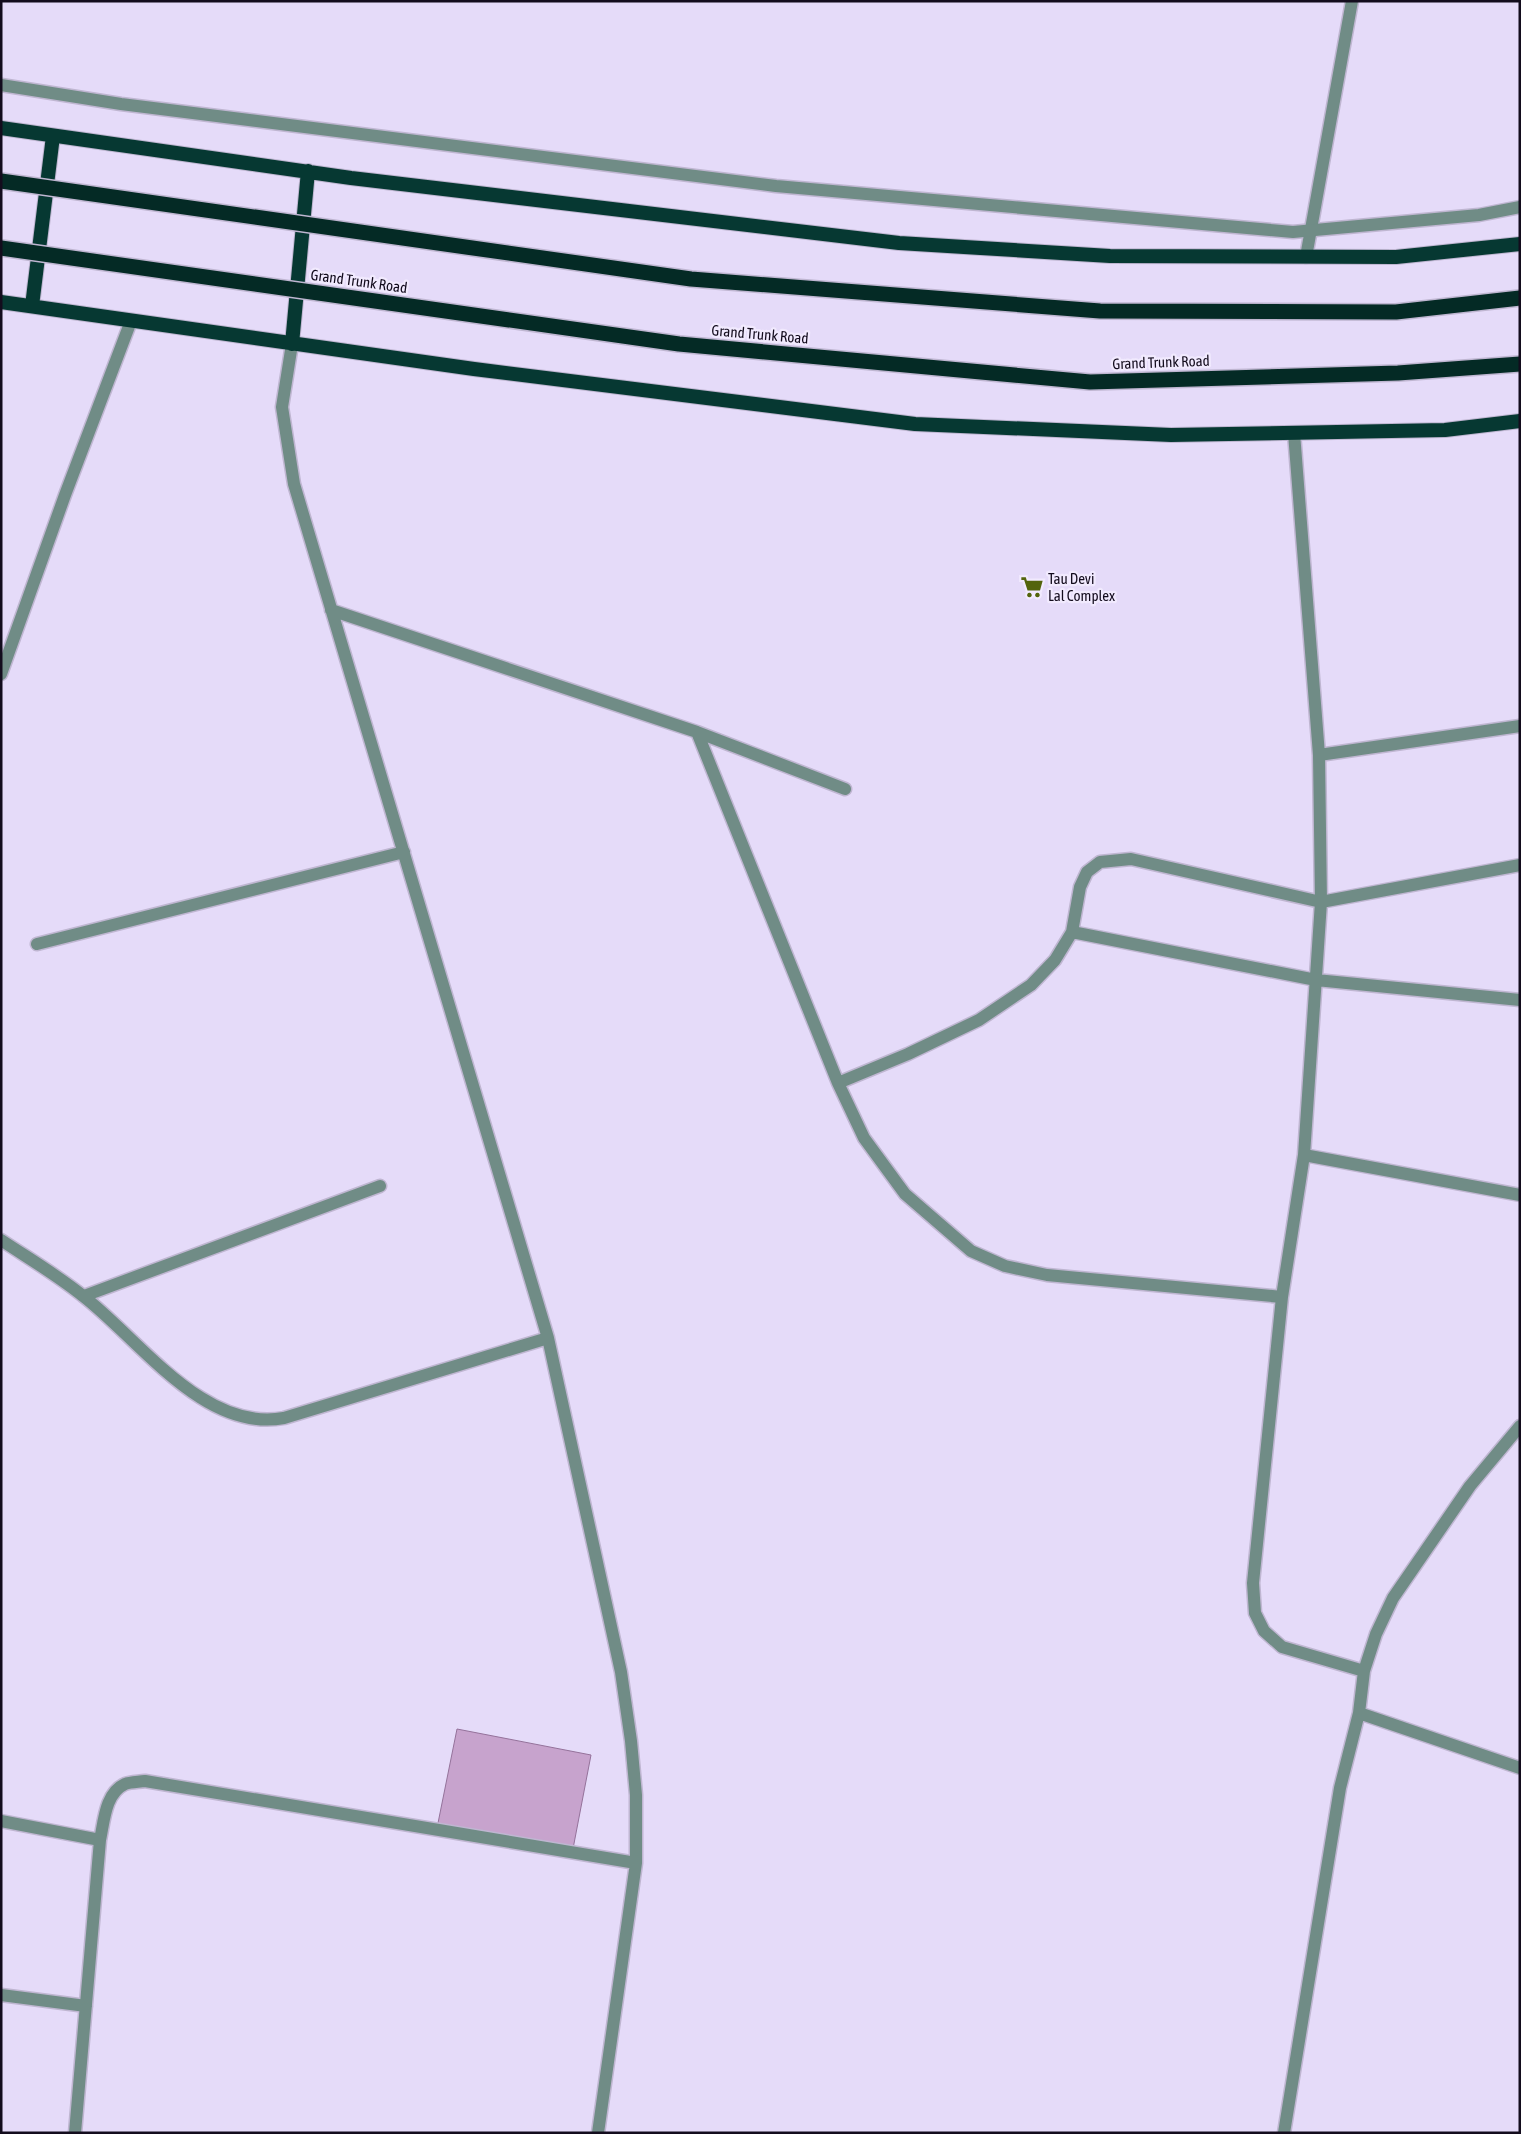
<svg xmlns="http://www.w3.org/2000/svg" width="1521" height="2134" viewBox="0 0 1521 2134" font-family="'Asap Condensed',sans-serif">
<style>
.building{fill:#c7a3cd;stroke:#94729a}
.lines{fill:none;stroke-linecap:round;stroke-linejoin:round}
.minor-casing{stroke:#bfb6d1;stroke-width:15}
.tertiary-casing{stroke:#bfb6d1;stroke-width:15}
.trunk-casing{stroke:#bfb6d1;stroke-width:16}
.minor{stroke:#708c86;stroke-width:12}
.tertiary{stroke:#708c86;stroke-width:12}
.trunk{stroke:#063832;stroke-width:14}
.motorway-bridge-casing{stroke:#bfb6d1;stroke-width:18;stroke-linecap:butt}
.motorway-bridge{stroke:#042a25;stroke-width:15}
.labels{text-anchor:middle;dominant-baseline:central;stroke-width:4.5;stroke-linejoin:round;paint-order:stroke}
.street-label{font-size:15px;fill:#130c1d;stroke:#f1eafe}
.poi-label{font-size:15px;fill:#130c1d;stroke:#f1eafe;text-anchor:start}
</style>
<rect width="100%" height="100%" fill="#e5dbf9"/>
<path class="building" d="M457,1729L591,1755L572,1854L437,1828Z"/>
<g class="lines">
<defs>
<path id="minor" d="M1306,257L1352,1
M292,344L282,407L294,484L548,1338L621,1672L631,1741L636,1795V1863L598,2133
M1294,433L1319,755L1321,902L1304,1155L1282,1297L1253,1583L1255,1613L1264,1631L1282,1647L1364,1671
M331,610L697,732L845,789
M1,674L65,495L131,321
M697,732L838,1083L864,1138L905,1194L971,1251L1005,1266L1047,1275L1282,1297
M1319,755L1520,726
M1072,932L1316,980L1520,1000
M37,944L404,852
M838,1083L908,1054L979,1020L1031,985L1055,960L1072,932L1080,887L1087,872L1100,862L1131,859L1321,902L1520,865
M1304,1155L1520,1195
M1,1240C28,1258 57,1275 83,1296C139,1339 204,1433 284,1418L548,1338
M84,1296L380,1186
M1359,1713L1520,1768
M1,1821L100,1840
M1,1995L86,2006
M75,2133L100,1840C104,1822 105,1793 125,1784C130,1782 138,1782 145,1781L636,1863
M1284,2133L1340,1788L1359,1713L1364,1671L1376,1634L1393,1598L1470,1486L1520,1426"/>
<path id="tertiary" d="M1,85L121,104L776,186L1293,232L1479,215L1520,207"/>
<path id="trunk" d="M1,128L351,178L899,243L1110,256L1396,257L1520,244
M1,302L474,369L915,424L1171,435L1445,430L1520,421
M32,306L53,136
M292,344L308,171"/>
</defs>
<use href="#minor" class="minor-casing"/>
<use href="#tertiary" class="tertiary-casing"/>
<use href="#trunk" class="trunk-casing"/>
<use href="#minor" class="minor"/>
<use href="#tertiary" class="tertiary"/>
<use href="#trunk" class="trunk"/>
<defs>
<path id="motorway-bridge" d="M1,181L691,279L1100,311L1396,312L1520,298
M1,248L679,344L1090,382L1398,373L1520,364"/>
</defs>
<use href="#motorway-bridge" class="motorway-bridge-casing"/>
<use href="#motorway-bridge" class="motorway-bridge"/>
</g>
<defs>
<symbol id="supermarket-bare" viewBox="-9 -9 18 18"><path d="M-6-5.5h2.5l.6 2H6L4.5 2H-2.5L-4.4-4H-6ZM-1.5 3.2a1.3 1.3 0 1 0 .1 0ZM3 3.2a1.3 1.3 0 1 0 .1 0Z" fill="#53640c" stroke="#f1eafe" stroke-width="2.5" paint-order="stroke"/></symbol>
</defs>
<g fill-rule="evenodd">
<use href="#supermarket-bare" x="1016" y="571" width="32" height="32"/>
</g>
<g class="labels">
<g class="street-label">
<text transform="translate(359 281) rotate(8)">Grand Trunk Road</text>
<text transform="translate(760 334) rotate(5)">Grand Trunk Road</text>
<text transform="translate(1161 362) rotate(-2)">Grand Trunk Road</text>
</g>
<g class="poi-label">
<text x="1048" y="578">Tau Devi<tspan x="1048" dy="17">Lal Complex</tspan></text>
</g>
</g>
<rect width="1521" height="2134" fill="none" stroke="#130c1d" stroke-width="5"/>
</svg>
